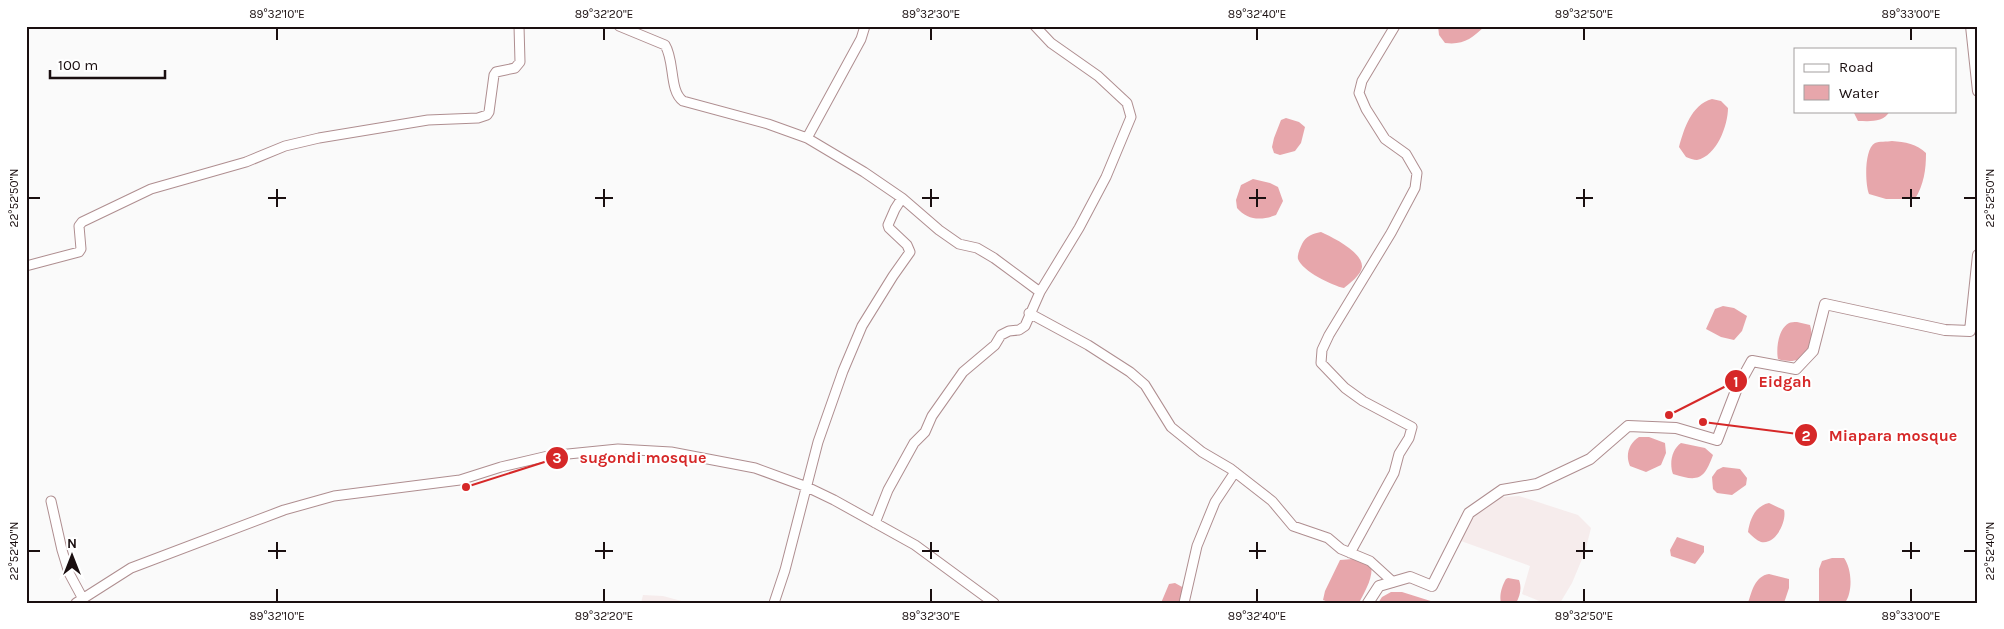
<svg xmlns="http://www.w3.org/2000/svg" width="2004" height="629" viewBox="0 0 2004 629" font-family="Karla,sans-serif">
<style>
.built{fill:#f6ecec}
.water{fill:#e7a6ab}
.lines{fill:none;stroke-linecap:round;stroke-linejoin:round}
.minor-casing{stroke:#af8e90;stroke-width:11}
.tertiary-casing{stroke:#af8e90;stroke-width:12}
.minor{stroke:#fff;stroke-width:9}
.tertiary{stroke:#fff;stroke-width:10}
.ticks{fill:none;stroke:#1a0f10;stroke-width:2}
.leader{fill:none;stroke:#d62828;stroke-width:2}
.callout-dot{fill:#d62828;stroke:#fff;stroke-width:2}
.mark-label{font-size:15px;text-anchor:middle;font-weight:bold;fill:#fff}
.callout-label{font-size:16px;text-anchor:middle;font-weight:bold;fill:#d62828;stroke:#fff;stroke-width:4;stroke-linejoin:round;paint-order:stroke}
.neatline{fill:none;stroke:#1a0f10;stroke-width:2}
.ticks-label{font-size:12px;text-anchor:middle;fill:#1a0f10}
</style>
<rect width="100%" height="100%" fill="#fafafa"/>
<path class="built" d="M1519,496L1578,515L1591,528L1585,552L1572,583L1560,603H1544L1522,594L1530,566L1461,541L1468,523L1487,505L1502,497Z
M643,595L663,596L689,603H641Z"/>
<path class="water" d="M1438,26H1485C1471,39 1464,45 1445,43L1439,35Z
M1712,99L1721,101L1728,108C1728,125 1717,156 1697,160C1694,160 1689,158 1686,157L1679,147C1684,129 1691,105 1712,99Z
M1853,111H1890C1883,123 1870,121 1858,121Z
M1286,118L1299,122L1305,127L1301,143L1295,151L1280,155L1274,153L1272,147L1274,138L1281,120Z
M1892,141C1905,142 1917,144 1926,153C1926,170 1924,184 1915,199H1886L1869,194C1865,184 1864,149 1875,143C1879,141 1887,142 1892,141Z
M1253,179L1270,183L1278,187L1283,201L1276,215C1261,221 1247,220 1237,208L1236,200L1241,185Z
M1321,232C1332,237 1363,252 1362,267C1361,275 1350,283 1344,288C1333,286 1302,271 1298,259C1297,255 1300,248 1302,244C1306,236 1312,234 1321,232Z
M1723,306L1734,308L1747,316L1742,331L1734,340L1721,337L1706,329L1715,309Z
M1797,322L1810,325C1817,350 1803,367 1778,359C1776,349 1778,329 1789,323C1791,322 1794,322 1797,322Z
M1639,437H1649L1665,443L1666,453L1661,465L1646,472L1630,466C1625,455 1629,443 1639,437Z
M1681,443L1705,448L1713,455C1704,480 1698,482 1673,474C1669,463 1672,449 1681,443Z
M1723,467L1740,469L1747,478L1746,485L1732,495L1717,493L1713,489L1712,477L1717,470Z
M1769,503L1784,510C1787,521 1776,545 1761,542C1756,540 1752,536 1748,532C1750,519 1755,506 1769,503Z
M1677,537L1704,546V552L1695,564L1671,556L1670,550Z
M1832,558H1844C1852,569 1853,592 1845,603H1820L1819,601V569L1822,561Z
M1353,559L1371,565C1374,577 1364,593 1359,603H1331L1323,600L1325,591L1340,560Z
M1769,574L1789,579V588L1784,603H1748C1752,591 1755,576 1769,574Z
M1508,578L1519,580C1522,588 1520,596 1516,603H1501C1499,595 1502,586 1506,579Z
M1175,583L1184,588L1183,603H1161L1169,584Z
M1391,592H1402L1437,603H1378L1382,597Z"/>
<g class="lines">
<defs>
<path id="minor" d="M619,26L665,45C675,61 669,91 683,101L768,124L807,138L864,172L902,198L895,209L888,225L889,228L907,245L910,252L893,276L862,326L843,371L818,442L785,570L774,603
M1035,26L1051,43L1098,76L1127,103L1131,117L1106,177L1079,228L1040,292
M807,138L861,39L865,26
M26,266L79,252L81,249L79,226L82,222L151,189L246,162L285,146L319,138L428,120L478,118L487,115L489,112L494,75L496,72L515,68L520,62L519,26
M1029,313L1088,345L1130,372L1145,385L1171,427L1202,452L1231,469L1272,501L1293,526L1328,538L1341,549L1370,561L1393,582
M51,501L62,550L69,573L83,599
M875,523L888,490L914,443L925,432L932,416L963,372L995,345L1001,335L1009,331L1019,330L1025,326L1040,292L994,258L977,248L959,244L939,230L902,198
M1350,553L1394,473L1399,454L1409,438L1412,427L1363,401L1345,388L1321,363L1322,350L1329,335L1391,233L1415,188L1417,173L1406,154L1385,139L1366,109L1359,93L1362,81L1395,26
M76,603L131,568L284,510L334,496L460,480L501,467L548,456L618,449L671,452L755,468L807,487L834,500L915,545L994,603
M1184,603L1197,546L1215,502L1235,472"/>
<path id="tertiary" d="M1971,26L1978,91
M1368,603L1379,586L1410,577L1432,586L1469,513L1502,490L1537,484L1590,459L1628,426L1676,428L1717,440L1737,388L1752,361L1796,369L1813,351L1825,304L1945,330L1970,331L1978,255"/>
</defs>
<use href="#minor" class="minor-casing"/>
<use href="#tertiary" class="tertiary-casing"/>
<use href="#minor" class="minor"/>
<use href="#tertiary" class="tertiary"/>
</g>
<path class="ticks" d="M277,28V40M604,28V40M931,28V40M1257,28V40M1584,28V40M1911,28V40M277,189V207M604,189V207M931,189V207M1257,189V207M1584,189V207M1911,189V207M28,198H40M268,198H286M595,198H613M922,198H939M1249,198H1266M1576,198H1593M1902,198H1920M1964,198H1976M277,542V559M604,542V559M931,542V559M1257,542V559M1584,542V559M1911,542V559M28,551H40M268,551H286M595,551H613M922,551H939M1249,551H1266M1576,551H1593M1902,551H1920M1964,551H1976M277,589V602M604,589V602M931,589V602M1257,589V602M1584,589V602M1911,589V602"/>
<path class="leader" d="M1669 415L1736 381M1703 422L1806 435M466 487L557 458"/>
<g class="callout-dot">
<circle cx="1669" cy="415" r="5"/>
<circle cx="1703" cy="422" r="5"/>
<circle cx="466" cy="487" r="5"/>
<circle cx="1736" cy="381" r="12"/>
<circle cx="1806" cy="435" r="12"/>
<circle cx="557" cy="458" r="12"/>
</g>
<g class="mark-label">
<text x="1736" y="387">1</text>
<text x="1806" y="441">2</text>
<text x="557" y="463">3</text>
</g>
<g class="callout-label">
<text x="1785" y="387">Eidgah</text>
<text x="1893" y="441">Miapara mosque</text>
<text x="643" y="463">sugondi mosque</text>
</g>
<rect width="2004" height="629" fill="none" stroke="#ffffff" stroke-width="55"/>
<rect x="1794" y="48" width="162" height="65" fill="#ffffff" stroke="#a39f9f"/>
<rect x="1804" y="64" width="25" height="8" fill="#ffffff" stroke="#a39f9f"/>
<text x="1839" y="72" font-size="15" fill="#1a0f10">Road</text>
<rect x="1804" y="85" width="25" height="15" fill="#e7a6ab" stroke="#a39f9f"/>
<text x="1839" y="98" font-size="15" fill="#1a0f10">Water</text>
<g transform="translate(72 556)" stroke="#ffffff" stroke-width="4" paint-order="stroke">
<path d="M0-4L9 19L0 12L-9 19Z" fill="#1a0f10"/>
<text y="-8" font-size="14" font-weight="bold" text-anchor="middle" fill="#1a0f10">N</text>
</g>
<path d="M50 70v8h115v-8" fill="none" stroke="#1a0f10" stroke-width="2.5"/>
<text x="58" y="70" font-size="15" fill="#1a0f10" stroke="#ffffff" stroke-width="4" paint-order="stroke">100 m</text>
<rect x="28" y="28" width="1948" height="574" class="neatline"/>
<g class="ticks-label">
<text x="277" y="18">89°32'10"E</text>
<text x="604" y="18">89°32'20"E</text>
<text x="931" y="18">89°32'30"E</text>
<text x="1257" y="18">89°32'40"E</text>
<text x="1584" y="18">89°32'50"E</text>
<text x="1911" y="18">89°33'00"E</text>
<text transform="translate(14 198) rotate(-90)" y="4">22°52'50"N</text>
<text transform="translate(1990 198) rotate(-90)" y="4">22°52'50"N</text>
<text transform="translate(14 551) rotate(-90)" y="4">22°52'40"N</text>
<text transform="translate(1990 551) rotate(-90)" y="4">22°52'40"N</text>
<text x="277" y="620">89°32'10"E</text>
<text x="604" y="620">89°32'20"E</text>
<text x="931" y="620">89°32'30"E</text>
<text x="1257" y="620">89°32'40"E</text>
<text x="1584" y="620">89°32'50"E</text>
<text x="1911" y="620">89°33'00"E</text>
</g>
</svg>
